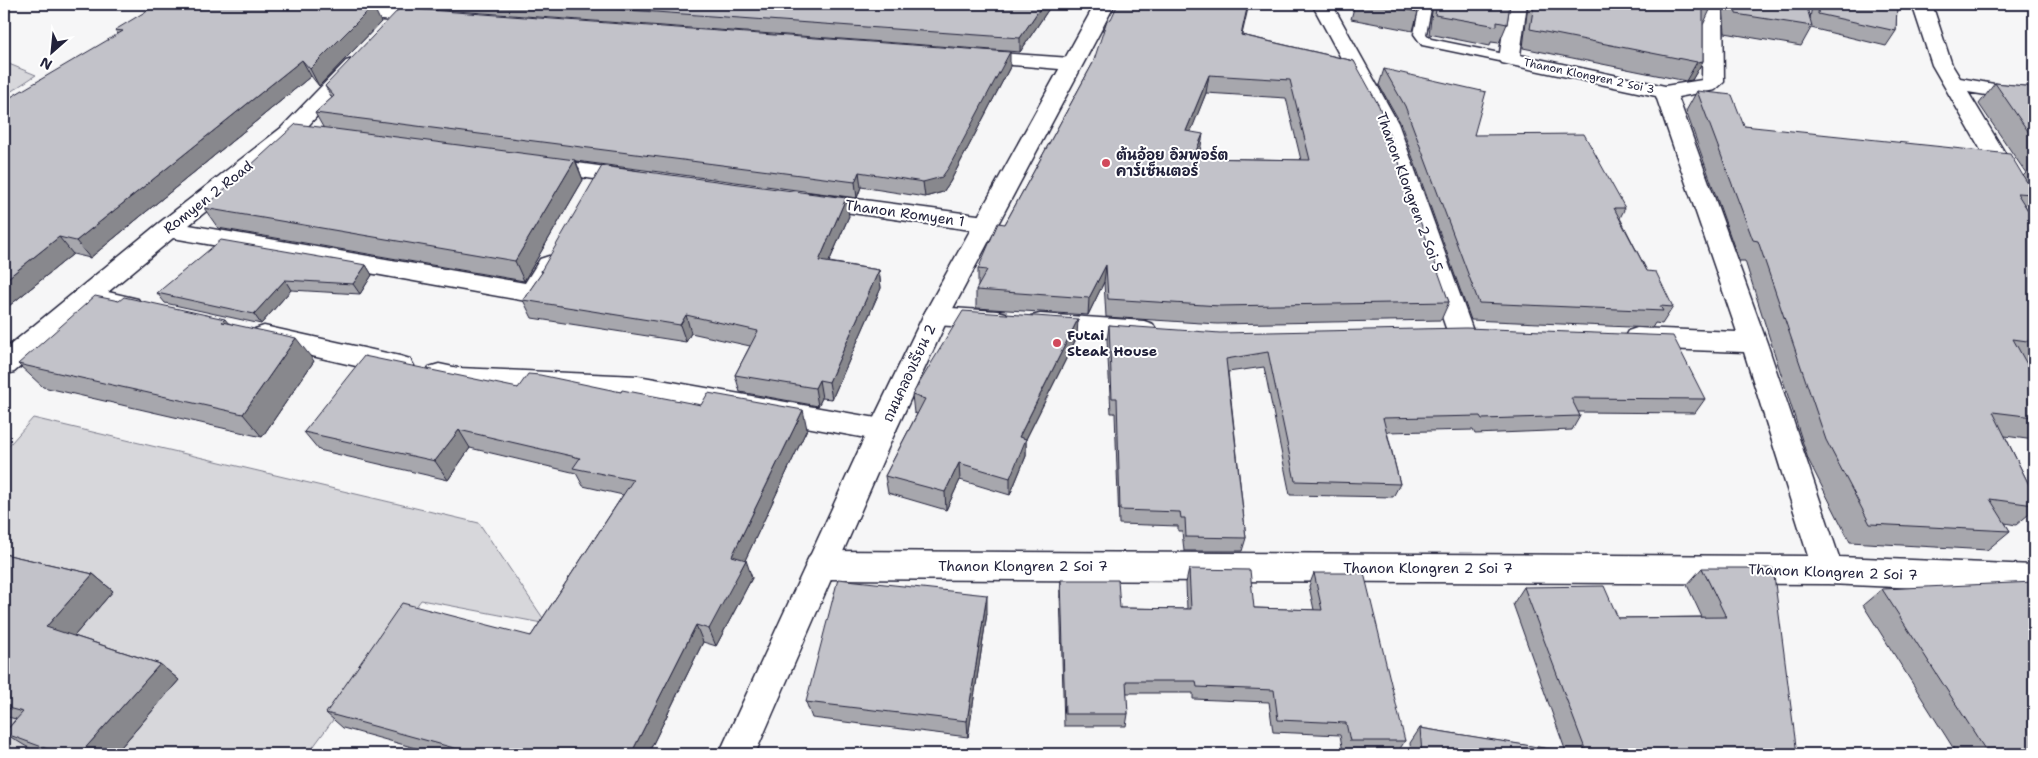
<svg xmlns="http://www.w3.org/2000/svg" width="2038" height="758" viewBox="0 0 2038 758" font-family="'Shantell Sans','Playpen Sans Thai',sans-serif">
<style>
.green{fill:#d7d7db;stroke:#7c7c8b}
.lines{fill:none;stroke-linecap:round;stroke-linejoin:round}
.service-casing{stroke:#22223b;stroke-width:3}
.minor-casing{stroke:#22223b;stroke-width:3}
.tertiary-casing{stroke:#22223b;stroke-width:3}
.service{fill:#fff;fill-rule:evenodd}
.minor{fill:#fff;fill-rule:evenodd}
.tertiary{fill:#fff;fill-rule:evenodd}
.wall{fill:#a7a7ad;stroke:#22223b;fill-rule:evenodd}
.shaded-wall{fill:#88888d;stroke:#22223b}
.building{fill:#c2c2c9;stroke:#22223b;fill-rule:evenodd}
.poi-dot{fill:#d1495b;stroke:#fff;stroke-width:2}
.labels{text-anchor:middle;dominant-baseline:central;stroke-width:4;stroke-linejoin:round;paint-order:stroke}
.far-street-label{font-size:11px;fill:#22223b;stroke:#fff}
.poi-label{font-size:14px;font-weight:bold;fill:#22223b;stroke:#fff;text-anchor:start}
.street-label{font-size:14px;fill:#22223b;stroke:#fff}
</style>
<rect width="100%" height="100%" fill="#f6f6f7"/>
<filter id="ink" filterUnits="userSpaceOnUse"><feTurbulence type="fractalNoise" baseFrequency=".02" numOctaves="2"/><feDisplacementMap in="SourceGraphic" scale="10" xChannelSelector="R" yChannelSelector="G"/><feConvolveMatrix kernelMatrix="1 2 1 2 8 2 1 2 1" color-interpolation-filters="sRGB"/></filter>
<g filter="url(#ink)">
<path class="green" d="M4,62L36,75L4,96Z
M33,418L479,523L547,624L421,600L308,754H4V451Z"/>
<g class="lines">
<defs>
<path id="service" d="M1420,4H1432L1426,34L1431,39L1509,55L1516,59L1509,63L1422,45L1414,34Z"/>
<path id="minor" d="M1312,4H1332L1398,123L1473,331L1469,338L1460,341L1451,338L1447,331L1376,123Z
M1507,4H1527L1520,55L1665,86L1702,80L1703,4H1723L1724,82L1715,90L1678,97L1767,343L1839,557L2034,565V593L1828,584L821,579L810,575L805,565L810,555L821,551L1808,556L1744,352L1637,348L1628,345L1624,338L1628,331L1637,328L1737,332L1656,96L1502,63L1499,59Z
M1912,4H1932L1952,65L1960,78L2034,91V103L1968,92L2034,201V229L2025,227L2022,221L1932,65Z
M339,6L431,12L438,14L441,18L438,22L431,24L332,16L329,12L332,8Z
M972,51L1071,58L1078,60L1081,64L1078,68L1071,70L965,61L962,57L965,53Z
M353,59L360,61L363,65L360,69L297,138L189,225L525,283L540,259L549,256L558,259L562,265L541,299L532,302L173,238L108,292L138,299L142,306L138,313L129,315L91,307L14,372L4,375V350L159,223L281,128L346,61Z
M541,158L635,171L643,173L647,178L643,183L635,185L533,170L530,165L533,160Z
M811,193L985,216L994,218L997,224L994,230L985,232L803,206L799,201L803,196Z
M936,307L997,311L1006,313L1010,320L1006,327L997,329L936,325L927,323L923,316L927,309Z
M1040,314L1144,321L1153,324L1157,331L1153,338L1144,341L1040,332L1031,330L1027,323L1031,316Z
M264,326L400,356L410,359L414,366L410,373L400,376L255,343L251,336L255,329Z
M439,364L458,368L638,376L882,419L892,422L896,430L892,438L882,441L638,396L458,388L429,381L425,374L429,367Z"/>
<path id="tertiary" d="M1095,4H1115L949,316L896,430L755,754H719L868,430L923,316Z"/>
</defs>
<use href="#service" class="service-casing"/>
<use href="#minor" class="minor-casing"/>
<use href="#tertiary" class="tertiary-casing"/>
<use href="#service" class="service"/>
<use href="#minor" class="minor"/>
<use href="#tertiary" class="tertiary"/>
</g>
<path class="wall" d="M333,4H1052L1020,52L401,7Z
M1355,4H1420L1413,31L1351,19Z
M1433,4H1510L1507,24L1499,43L1491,42L1490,46L1429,34Z
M1528,4H1711L1710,10L1703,25V61L1692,80L1686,81L1523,48Z
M1723,4H1806L1810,19L1812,4H1897L1896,31L1886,46L1811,28L1801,46L1725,33Z
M381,22L319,86L311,76L90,258L73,254L4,310L118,34L115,30Z
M1242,35L1354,61L1449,302L1441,320L1217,324L1106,317L1104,282L1088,315L976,308V290L978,286V269L1005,224L1093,63ZM1206,93L1286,98L1301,160L1197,158L1200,152L1190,132Z
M1010,67L950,182L943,192L925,197L861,187L857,198L576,161L583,180L524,281L218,228L204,208L323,127L315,113L332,98L325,86Z
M1384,69L1474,135L1625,208L1620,218L1647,271L1673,307L1662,324L1655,323L1652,328L1471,320L1400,122L1379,85Z
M1995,83L2034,87V198L2033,196L2025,205L2034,220V364L2027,363L2034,377V440L2005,436L2034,495V510L2016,525L2005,523L2010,531L1987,550L1850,542L1808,459L1745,261H1739L1686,111L1697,91L1744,126L2023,176L2026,173L1979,104Z
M849,216L829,262L879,270L881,288L832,399L822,398L818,406L740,392L735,375L750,346L691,333L686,342L532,318L523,300L542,273L541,271Z
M366,265L372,275L360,294L291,290L261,324L165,303L157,293Z
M229,323L314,361L262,437L43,387L18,364Z
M1109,325L1705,399L1695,413L1578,412L1580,416L1572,430L1475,434L1473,430L1387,432L1400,484L1393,497L1290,495L1264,367L1228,372L1246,538L1242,551H1184L1182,531H1178V526L1119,524L1115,413H1111L1107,340Z
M1077,337L1026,439V456L1010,495L960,480L946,510L888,493L885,476L917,414L914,413L912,395Z
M518,388L621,392L807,429L745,560L752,578L716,646L703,642L648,754H437L343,728L326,713L531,636L623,495L583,486L576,473L470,448L448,480L319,450L304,432Z
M4,554L93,574L113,591L74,636L160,664L179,680L115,754H46L27,747L4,733L16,719L4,716Z
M1702,568L1797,754H1411L1410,743L1420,728L1566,752L1513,604L1524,587L1618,618L1702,617L1687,585Z
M1189,569L1254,608L1314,610L1309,586L1314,573L1405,741L1397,753L1343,752L1340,735L1273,732L1269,702L1193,699V693H1126L1128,714L1126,726H1064L1060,593L1061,580L1120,608L1187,609L1186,583Z
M1882,589L2034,754H1957L1863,605Z
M987,613L968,737L812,718L806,702Z"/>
<path class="shaded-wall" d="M1043,4H1052L1020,52V38Z
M1248,4H1249L1238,52L1241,35Z
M373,6L381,22L319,86L310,69Z
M1010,52V67L950,182L943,192L925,197L923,182Z
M302,60L311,76L90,258L76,241Z
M1703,61L1692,80L1686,81L1697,62Z
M1209,75L1206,93L1184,149L1186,131Z
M1203,134L1200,152L1190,176L1193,158Z
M575,160L583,180L524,281L515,261Z
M859,172L861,187L857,198L855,182Z
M846,198L849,216L822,278L819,261Z
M59,237L73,254L4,310V281Z
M366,265L372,275L360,294L353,284Z
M1106,265L1104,282L1088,315L1089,298Z
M879,270L881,288L832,399L829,382Z
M285,280L291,290L261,324L254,314Z
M686,315L691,333L686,342L680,325Z
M225,319L244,343L222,322Z
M1078,319L1077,337L1026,439V456L1010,495V478L1019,437Z
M296,338L314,361L262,437L243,414Z
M819,380L822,398L818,406L815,388Z
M803,410L807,429L740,571L746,560L752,578L716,646L709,629L732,556Z
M459,430L470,448L448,480L435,461Z
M959,463L960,480L946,510L945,492Z
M93,574L113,591L68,643L46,627Z
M987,595V613L968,737L967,721Z
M696,625L703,642L648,754H631Z
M160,664L179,680L115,754H80Z"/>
<path class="building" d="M158,4H331L373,6L310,69L302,60L76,241L59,237L4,281V101L123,31L115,30Z
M543,4H1043L1020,38Z
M1118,4H1248L1241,35L1354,61L1379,106L1449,302L1220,306L1108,299L1106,265L1089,298L976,290L987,270L978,269L998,223L1005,224L1093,63L1107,20L1111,19ZM1209,75L1290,80L1310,160L1193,158L1203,134L1186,131Z
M1375,4H1420L1418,12Z
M1437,4H1510L1507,24L1497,22V26L1435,15Z
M1534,4H1711L1710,10L1703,9V61L1697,62L1530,29Z
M1735,4H1806L1812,26L1736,14Z
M1819,4H1897L1896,31L1818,14Z
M400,8L1010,52L949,167L942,177L923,182L859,172L855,182L315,113L334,96L325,86Z
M1384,69L1486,92L1474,135L1584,134L1625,208H1614L1647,271L1656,272L1673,307L1660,306L1663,311L1479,303L1405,106Z
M1995,83L2034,87V140Z
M1697,91L1732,95L1744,126L2010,154L2034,194L2017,193L2034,220V342L2013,339L2034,377V417L1993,412L2034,495V505L1990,499L2010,531L1870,524L1826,440L1758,241L1753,240Z
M296,124L575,160L515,261L204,208Z
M602,166L846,198L819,261L879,270L829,382L819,380L815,388L735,375L758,331L686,315L680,325L523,300L543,271H541Z
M221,240L366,265L353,284L285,280L254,314L157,293Z
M95,296L119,301L124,297L225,319L222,322L296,338L243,414L18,364Z
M963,311L1078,319L1019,437L1026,439L1010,478L959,463L945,492L885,476L925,399L912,395Z
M1109,325L1220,333L1466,328L1673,336L1705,399L1571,398L1580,416L1482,419L1480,416L1383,418L1400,484L1295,481L1268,352L1226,359L1246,538L1186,537L1185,518H1181L1180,512L1120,510L1117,398H1112Z
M364,356L518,388L528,374L540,375L621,392L622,390L701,405L708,393L803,410L732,556L746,560L709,629L696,625L631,754H476L326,713L402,603L531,636L633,480L573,468L580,458L459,430L435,461L304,432Z
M4,554L93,574L46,627L160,664L80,754H61L4,733L23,712L4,707Z
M1702,568H1773L1797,754H1587L1524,587L1604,586L1618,618L1726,617Z
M1189,569L1250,570L1254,608L1322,610L1314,573H1364L1405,741H1350L1346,723L1278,720L1274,690L1197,687L1196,681H1126L1128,714H1065L1061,580H1118L1120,608L1191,609Z
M838,579L987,595L967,721L806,702Z
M2034,582V754H1988L1882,589Z
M1420,728L1581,754H1422Z"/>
</g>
<g class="poi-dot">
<circle cx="1106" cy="163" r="5"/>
<circle cx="1057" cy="343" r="5"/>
</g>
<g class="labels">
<g class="far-street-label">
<text transform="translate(1589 76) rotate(12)">Thanon Klongren 2 Soi 3</text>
</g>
<g class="poi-label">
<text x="1116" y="155">ต้นอ้อย อิมพอร์ต<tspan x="1116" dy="16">คาร์เซ็นเตอร์</tspan></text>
<text x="1067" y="335">Futai<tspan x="1067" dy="16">Steak House</tspan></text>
</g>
<g class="street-label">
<text transform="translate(1410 192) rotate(70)">Thanon Klongren 2 Soi 5</text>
<text transform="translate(208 197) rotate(-38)">Romyen 2 Road</text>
<text transform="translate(905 213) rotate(8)">Thanon Romyen 1</text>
<text transform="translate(909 373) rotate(-65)">ถนนคลองเรียน 2</text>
<text x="1023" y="566">Thanon Klongren 2 Soi 7</text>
<text x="1428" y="568">Thanon Klongren 2 Soi 7</text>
<text transform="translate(1833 572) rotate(2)">Thanon Klongren 2 Soi 7</text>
</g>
</g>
<rect width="2038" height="758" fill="none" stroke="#fff" stroke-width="20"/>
<rect x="10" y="10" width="2018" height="738" fill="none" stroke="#22223b" stroke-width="2" filter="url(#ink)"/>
<g transform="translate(52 52) rotate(207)" stroke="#ffffff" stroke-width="4" paint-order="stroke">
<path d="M0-4L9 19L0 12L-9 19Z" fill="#22223b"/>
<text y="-8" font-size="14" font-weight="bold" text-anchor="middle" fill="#22223b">N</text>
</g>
</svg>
